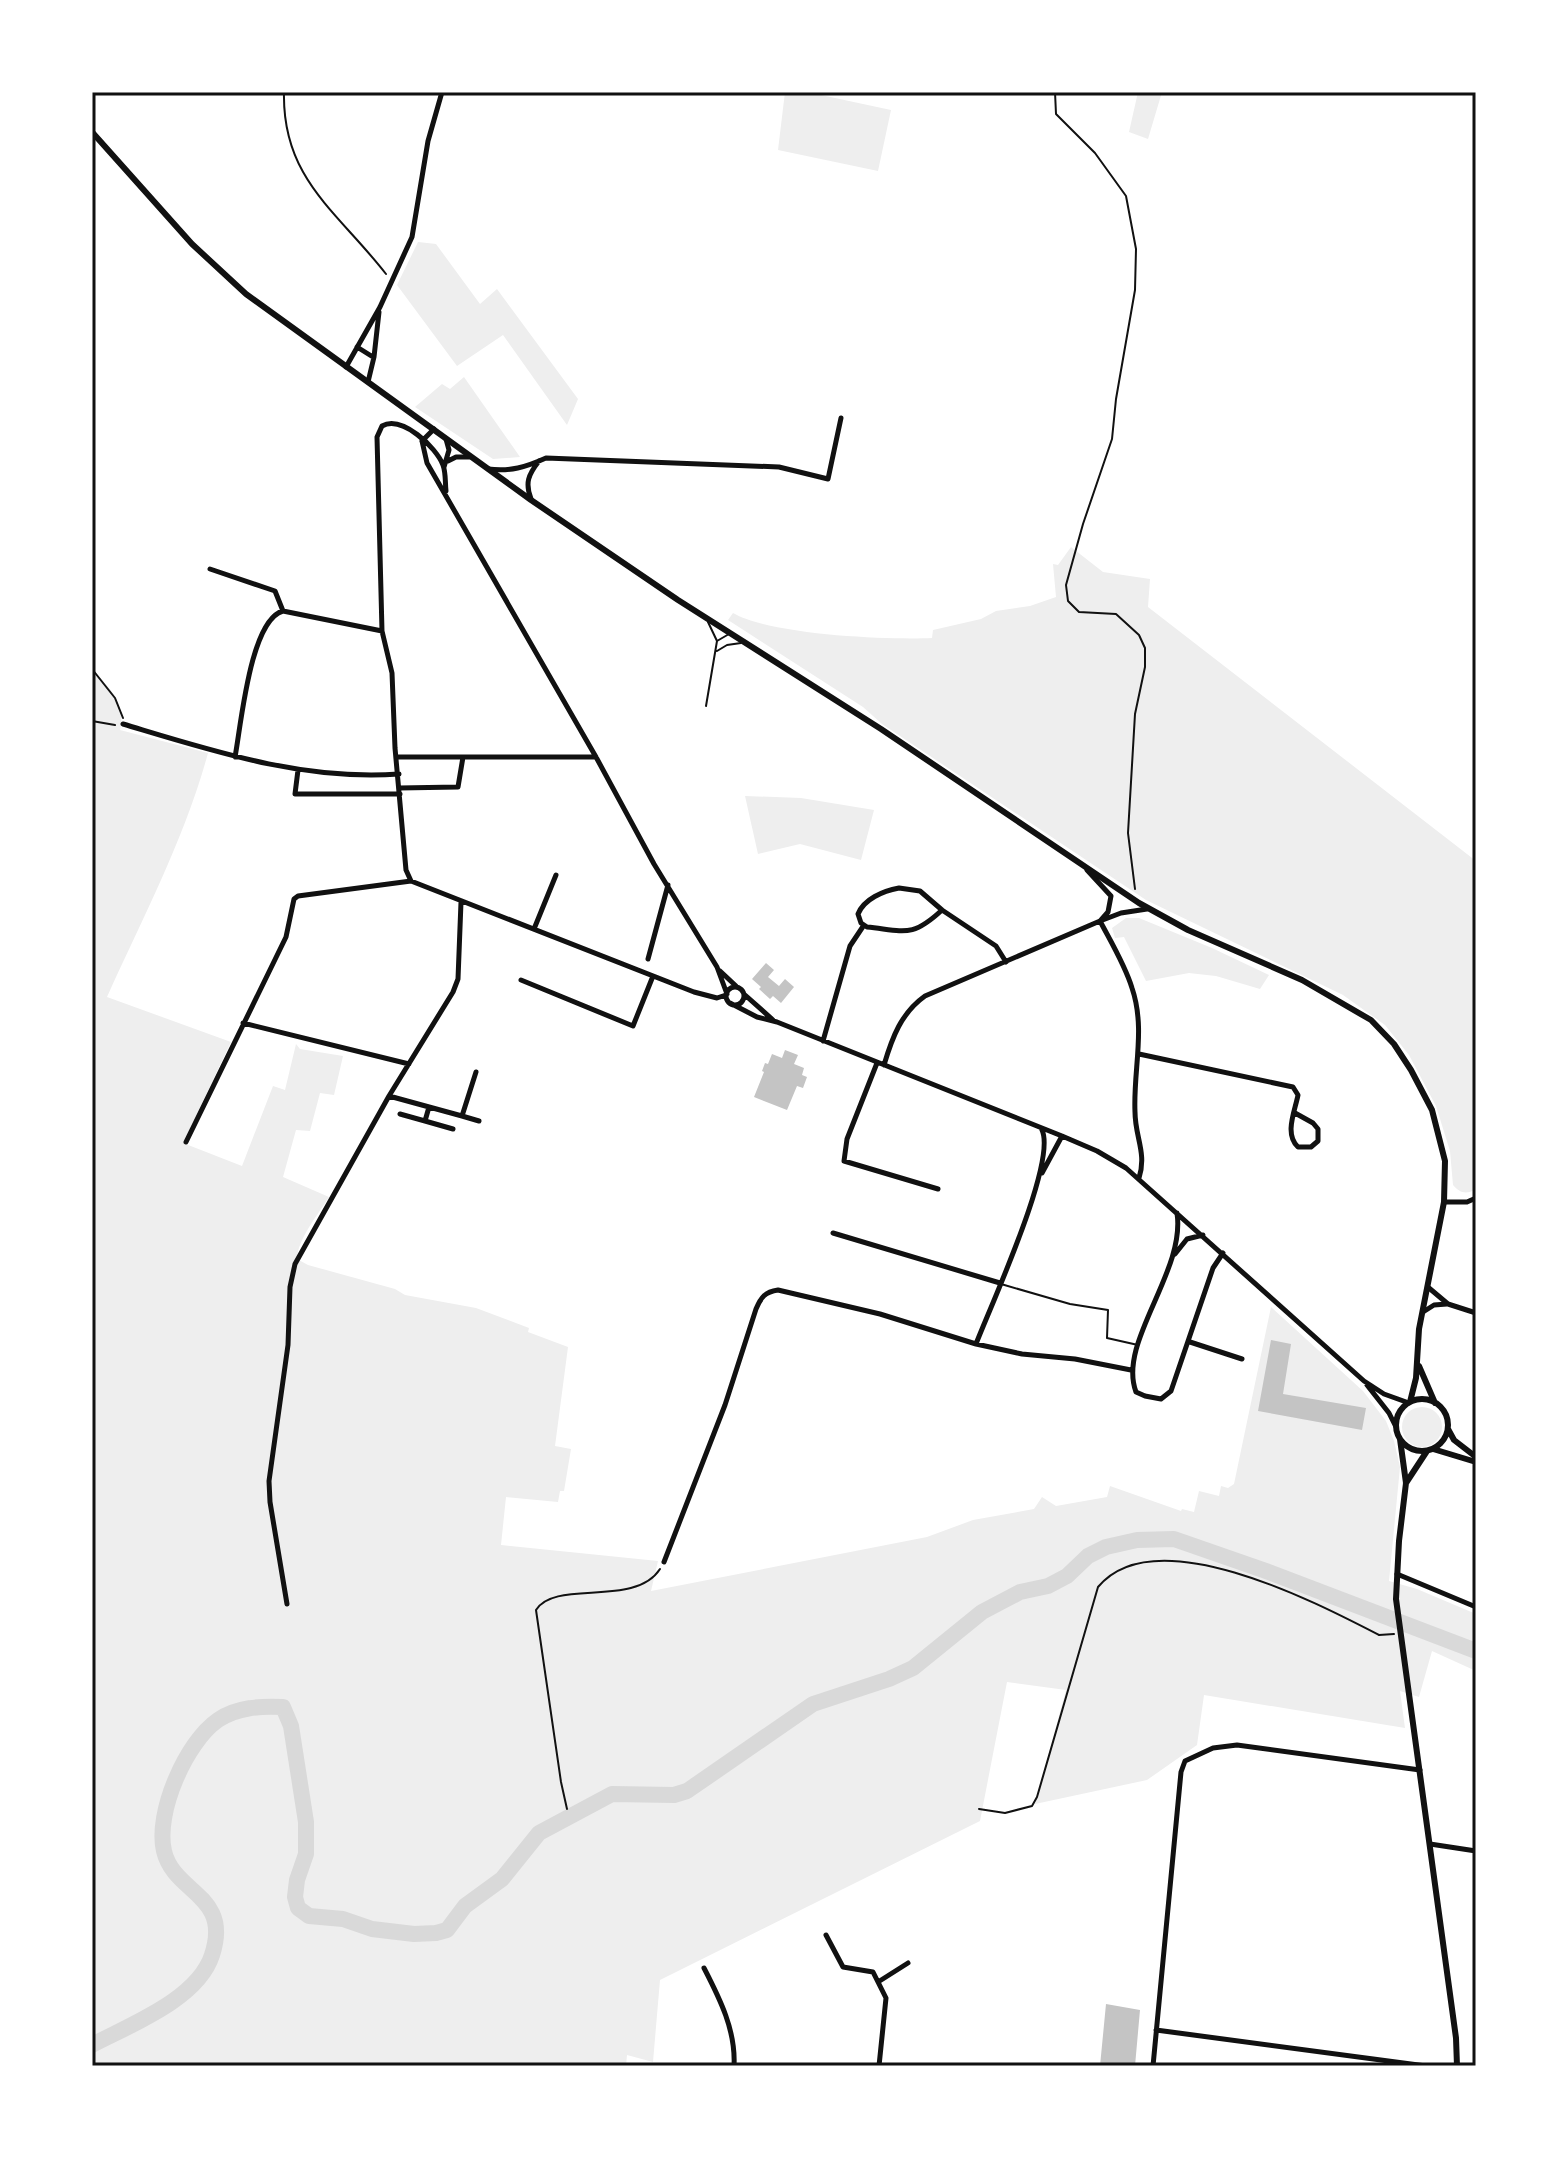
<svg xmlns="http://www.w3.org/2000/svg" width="1568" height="2158" viewBox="0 0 1568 2158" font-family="'Open Sans',sans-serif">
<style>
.green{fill:#eee}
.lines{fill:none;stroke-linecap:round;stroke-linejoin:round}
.river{stroke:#d9d9d9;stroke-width:16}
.building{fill:#c4c4c4}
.path{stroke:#111;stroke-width:2}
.service{stroke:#111;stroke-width:2}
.minor{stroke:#111;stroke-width:5}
.tertiary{stroke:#111;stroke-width:6}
.neatline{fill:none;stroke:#111;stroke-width:3}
</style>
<rect width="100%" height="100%" fill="#fff"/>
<path class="green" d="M785,92H807L891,110L878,171L778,150Z
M1138,92H1162L1148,139L1129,132Z
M418,242L436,244L480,304L497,289L578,399L567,425L503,335L457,366L397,285Z
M464,377L520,457L493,459L415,407L442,384L450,389Z
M1071,547L1103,572L1150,579L1148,607L1476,861V1189C1466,1195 1460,1193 1453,1185L1450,1151L1436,1106L1409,1055L1385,1025L1343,995L1146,900L882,724L863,707L728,620L733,613C771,635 887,640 932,638L933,630L981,619L996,611L1030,606L1056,597L1053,564L1058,565Z
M92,669C110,689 126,702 120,730L208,753C185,838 143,917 107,997L231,1042L183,1143L242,1166L273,1086L285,1090L296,1044L300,1049L343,1056L334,1095L320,1093L310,1131L296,1130L283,1177L329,1197C318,1215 298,1238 297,1259L308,1265L395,1289L405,1295L476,1308L529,1328L528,1332L568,1347L555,1446L571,1449L564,1491H560L558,1502L506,1497L501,1545L658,1561L651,1591L927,1537L973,1520L1034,1509L1042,1497L1056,1506L1107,1497L1110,1486L1181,1511L1182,1509L1194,1512L1199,1491L1219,1496L1221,1486L1228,1488L1234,1484L1271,1307L1363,1391L1386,1421L1394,1441L1400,1467L1389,1581L1417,1589L1476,1614V1671L1432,1651L1419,1697L1400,1691L1405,1728L1204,1695L1197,1745L1147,1780L1035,1804L1066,1690L1007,1682L980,1821L660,1980L653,2062L627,2055L626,2066H92Z
M745,796L801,798L874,810L861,860L800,844L758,854Z
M1126,918H1139L1212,948L1269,975L1260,989L1216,976L1189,973L1146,981L1124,937L1115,938L1112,928Z
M1402 1427a20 20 0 1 1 40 0a20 20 0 1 1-40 0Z"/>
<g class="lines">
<path class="river" d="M92,2045C130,2025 198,1999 212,1955C232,1894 174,1894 164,1851C155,1813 186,1742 218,1720C237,1707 261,1706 283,1707L291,1726L306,1822V1854L297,1880L295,1897L298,1908L309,1916L343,1919L372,1929L414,1934L436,1933L447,1930L465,1906L502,1879L539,1833L612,1794L674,1795L687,1791L813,1704L889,1679L913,1668L982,1612L1020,1592L1048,1586L1067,1576L1088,1556L1106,1547L1137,1540L1174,1539L1266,1571L1476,1651"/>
</g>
<path class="building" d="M766,963L774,970L768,977L779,986L785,979L794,987L781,1003L773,996L770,999L759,989L761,987L752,979Z
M785,1050L798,1055L794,1064L804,1068L802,1075L807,1077L803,1088L797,1086L787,1110L754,1097L764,1072L762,1071L765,1063L768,1064L772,1054L782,1058Z
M1271,1340L1291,1344L1283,1394L1366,1408L1362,1430L1258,1411Z
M1106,2004L1140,2010L1135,2066H1100Z"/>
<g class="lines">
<path class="path" d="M284,92C282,179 338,212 386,274
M1055,92L1056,114L1095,153L1126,196L1136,249L1135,290L1116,399L1112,439L1083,524L1066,585L1068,601L1079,612L1116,614L1139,635L1145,648V667L1135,714L1128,833L1135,889
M92,669L115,698L123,718
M92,721L115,725
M567,1809L561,1782L536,1610C555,1579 635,1608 660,1569
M979,1809L1005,1813L1032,1806L1037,1797L1098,1587C1155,1518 1317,1603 1379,1635L1394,1634"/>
<path class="service" d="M717,641L729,634
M717,651L727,645L741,643
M706,706L717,641L708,622
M1001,1284L1070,1304L1108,1310L1107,1338L1138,1345"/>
<path class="minor" d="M357,347L373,357
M346,367L380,307L412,237L428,141L442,92
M368,382L374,357L379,312
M422,441L427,463L596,757L654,864L717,967L727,994
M422,441L434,429
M448,461L456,457H469
M444,467L449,450L446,439
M488,469C510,472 526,467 546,458L779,467L828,479L841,418
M531,499C525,483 528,475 539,461
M210,569L275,591L283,611
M123,724C213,751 303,781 399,774
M235,757C241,726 250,620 283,611L382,631
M397,757H596
M298,770L295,794H400
M399,788L458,787L463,757
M1087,870L1111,896L1108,912L1101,920
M411,881L406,870L395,748L392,673L382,631L377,437L382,426C402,415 436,447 443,465C446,473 445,483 446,491
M411,881L694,992L717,998L726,995
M899,888L920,891L942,910C912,938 905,931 867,927L861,923L858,914C864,899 883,891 899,888Z
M942,910L996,946L1006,962
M1100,921C1111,942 1125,965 1132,988C1146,1029 1133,1070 1135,1112C1135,1137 1147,1153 1139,1178
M534,929L556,875
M648,959L668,885
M720,971L736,986
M521,980L633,1026L653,976
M726 996a9 9 0 1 1 18 0a9 9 0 1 1-18 0Z
M745,995L773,1020
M730,1003L757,1017L777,1022L1062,1136L1097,1151L1126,1168L1364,1381L1384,1394L1409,1403
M243,1023L409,1064
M823,1041L850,946L864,925
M1139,1054L1293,1087L1298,1095C1295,1111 1284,1134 1298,1147H1311L1318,1141V1129L1313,1123L1295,1113
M877,1063L847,1139L844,1161L938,1189
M884,1065C892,1038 901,1013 925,996L1100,921L1121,913L1147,909
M389,1096L462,1116L476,1072
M400,1114L425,1121L429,1107
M462,1116L479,1121
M425,1121L453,1129
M186,1142L286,937L294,899L298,896L411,881
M1042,1173L1062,1136
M1444,1202H1467L1476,1198
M1177,1213C1186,1272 1117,1342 1136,1392L1145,1396L1161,1399L1171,1391L1213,1268L1223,1253
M833,1233L1000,1283
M1175,1254L1187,1239L1203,1235
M1429,1288L1448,1304L1476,1313
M1423,1312L1434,1305L1447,1304
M1190,1342L1242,1359
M976,1344C991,1305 1057,1162 1042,1130
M1367,1385L1389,1413L1396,1427
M664,1562L725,1405L756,1309C761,1297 765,1292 778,1290L880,1314L976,1344L1022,1354L1075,1359L1131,1370
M1397,1574L1476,1607
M287,1604L270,1502L269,1481L288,1345L290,1287L295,1264L389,1096L453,992L458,979L461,902
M1430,1844L1476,1851
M826,1935L843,1967L873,1972L886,1998L879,2066
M704,1968C720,1999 736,2031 734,2066
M878,1982L908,1963
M1156,2030L1426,2066
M641,2066H654
M1153,2066L1181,1772L1185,1761L1213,1748L1237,1745L1420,1770"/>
<path class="tertiary" d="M92,132L192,244L246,294L531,500L678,600L881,729L1139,903L1188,930L1302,980L1371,1020L1394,1044L1411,1070L1432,1110L1445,1161L1444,1202L1419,1329L1416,1378L1410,1402
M1419,1366L1435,1403
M1396 1425a26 26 0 1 1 52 0a26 26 0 1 1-52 0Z
M1448,1429L1454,1440L1476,1457
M1400,1439L1406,1483L1399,1541L1396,1599L1456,2038L1457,2066
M1433,1449L1476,1462
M1406,1483L1427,1451"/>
</g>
<rect width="1568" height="2158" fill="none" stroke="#ffffff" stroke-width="188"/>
<rect x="94" y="94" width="1380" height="1970" class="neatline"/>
</svg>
